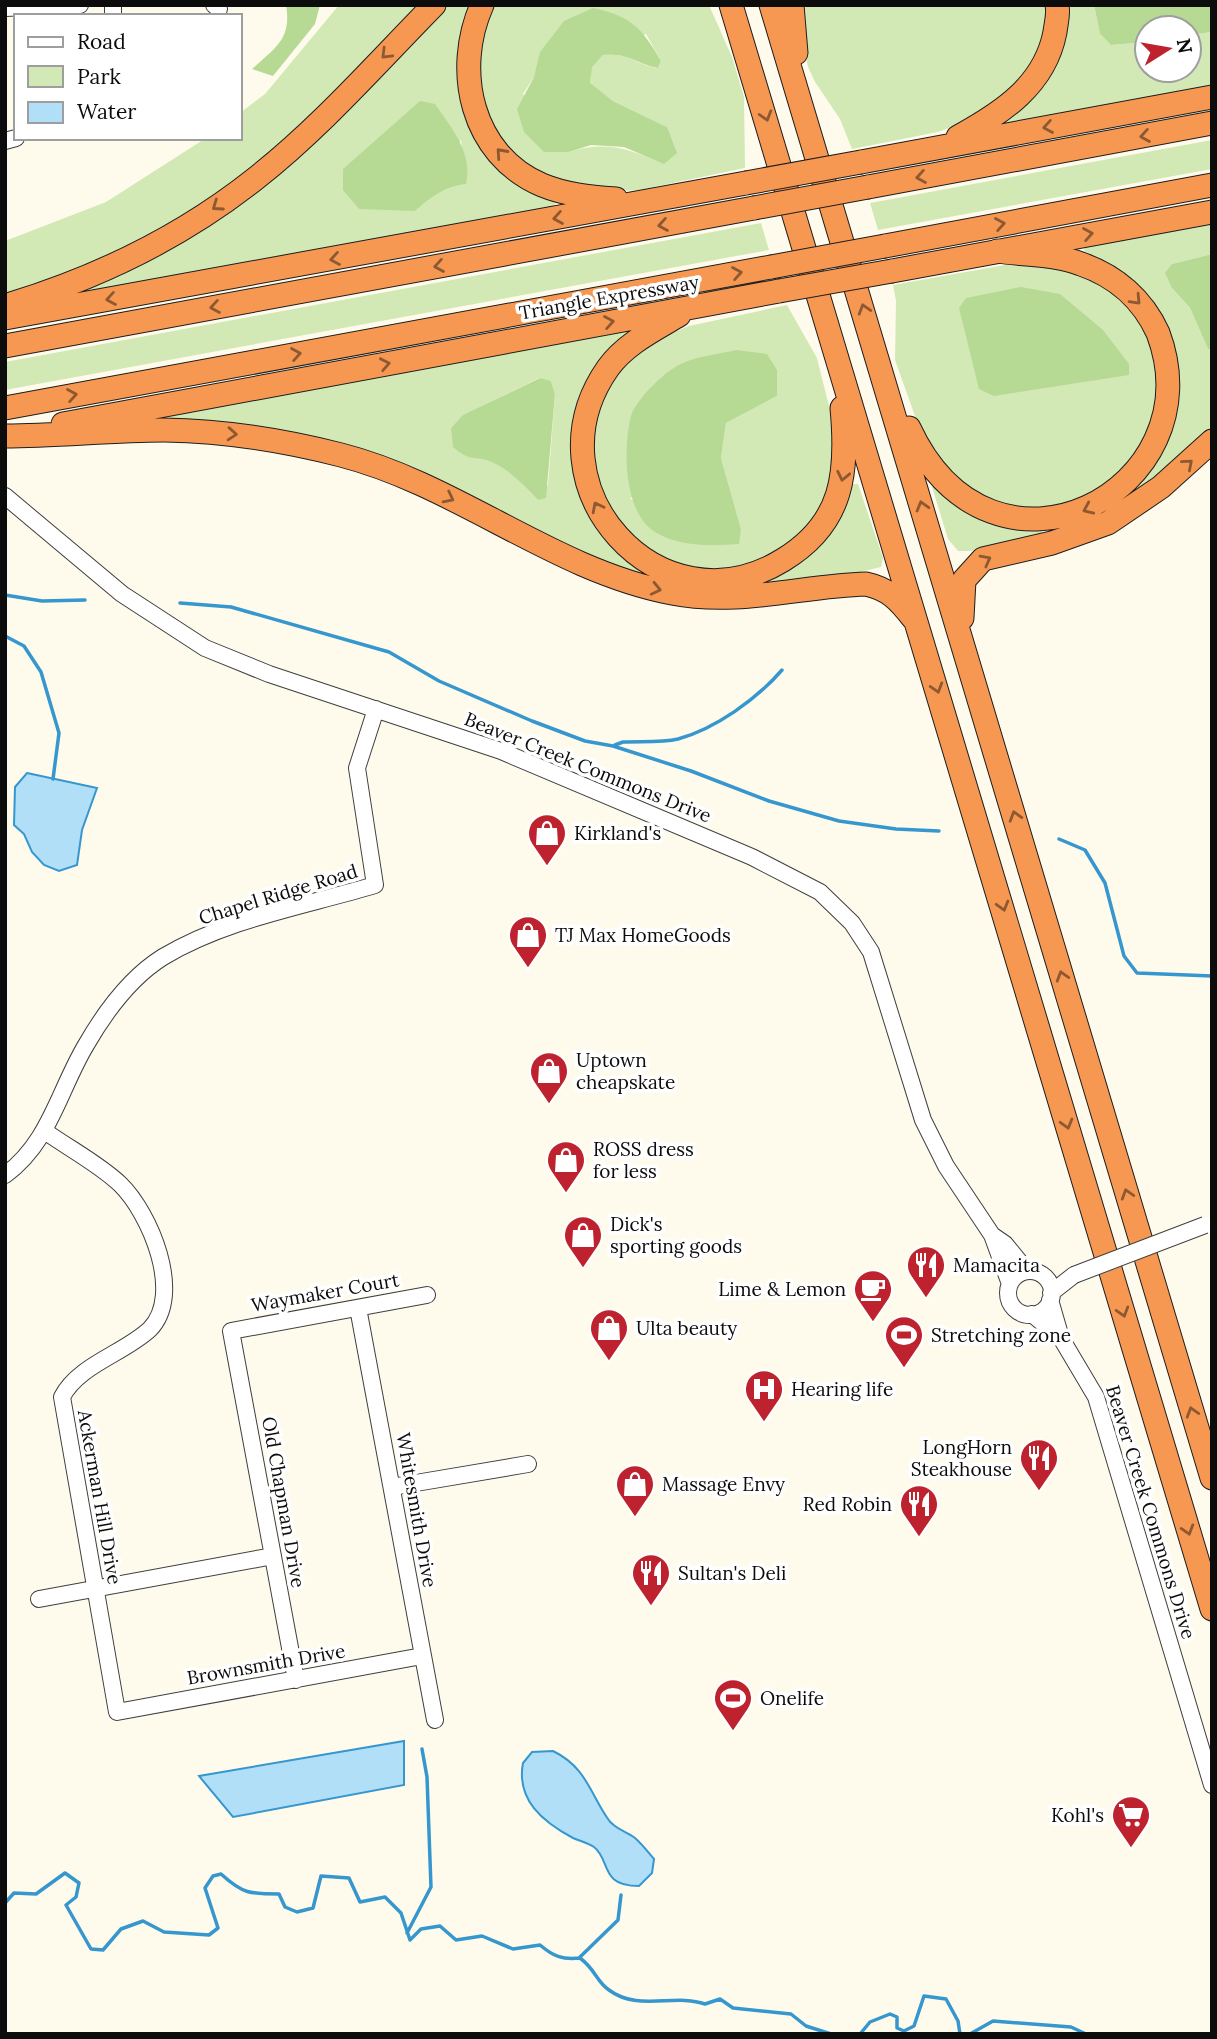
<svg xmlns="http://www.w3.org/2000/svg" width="1217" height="2039" viewBox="0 0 1217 2039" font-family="Lora,serif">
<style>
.green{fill:#d2e9b5;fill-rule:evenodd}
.forest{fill:#b6da94}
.water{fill:#b0dff7;stroke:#3697cf;stroke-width:2}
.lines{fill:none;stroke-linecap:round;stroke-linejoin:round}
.stream{stroke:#3697cf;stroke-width:3.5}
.minor-casing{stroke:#3f3f3f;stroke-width:18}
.highway-casing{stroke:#1d1d1d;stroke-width:25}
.minor{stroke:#fff;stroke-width:16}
.highway{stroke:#f79852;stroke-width:23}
.minor-bridge-casing{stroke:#3f3f3f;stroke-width:18;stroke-linecap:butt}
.highway-bridge-casing{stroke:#1d1d1d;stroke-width:25;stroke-linecap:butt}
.minor-bridge{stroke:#fff;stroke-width:16}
.highway-bridge{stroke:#f79852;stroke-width:23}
.oneway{stroke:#8d5932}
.labels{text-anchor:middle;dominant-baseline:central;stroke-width:7;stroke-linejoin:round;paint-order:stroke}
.street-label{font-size:19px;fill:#0c0c0c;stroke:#fff}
.poi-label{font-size:19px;fill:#0c0c0c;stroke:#fff;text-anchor:start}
</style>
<rect width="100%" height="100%" fill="#fffbec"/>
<path class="green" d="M339,5H421L358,72L254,171L131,249L5,300V241L106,202L206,138H240V113L265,94Z
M443,5H473L468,113L554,198L555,205L508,219L60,302L156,252ZM461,140L466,184C443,187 432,197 415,211Z
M490,5H709L732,57L744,97L745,168L639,190L599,192L530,171L505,149L476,91L479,28ZM646,34L661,61L658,68C633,64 632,53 603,55L591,67L590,84L613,101L667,127L663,163C628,149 607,140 569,152L523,94L534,77Z
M799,5H1049L1050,24L1022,85L976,118L938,132L852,149L840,119L815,82L808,67L801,35Z
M1063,5H1094L1100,34L1111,45L1147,42V70H1189V35L1212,32V90L1000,129L998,123L1014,113Z
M1212,140V169L878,230L870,203Z
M1212,218V254L1172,264V288L1190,308L1208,349H1212V431L1140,493L1136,488C1170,447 1193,390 1168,338C1161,322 1101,270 1085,254L1084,247L1146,230Z
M761,223L769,250L5,390V362Z
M1016,263H1052L1116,288L1155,340L1159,422L1104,496L1014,512L955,484L921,433L895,360L896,301L893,285Z
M787,305L817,358L835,430L834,490L802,540L751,569L694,572L644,552L606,510L589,435L614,371L659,338L689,326ZM777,370V396L726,423L721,458L741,529L630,499Z
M638,324L622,344L577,463L662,577L661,583L611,569L443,487L164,424L162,416ZM539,378L551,381L555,394L548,485L538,500L515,477L451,428L464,415Z
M852,484H858L883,558L881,567L839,577L749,591V583L846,497Z
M936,485C966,514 999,526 1041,528L1042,535L970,551H958L948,539L932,487Z"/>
<path class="forest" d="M286,5H320L315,24L273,76L252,69C275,48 292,39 286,5Z
M1094,5H1212V32L1189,35V28H1147V42L1111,45L1100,34Z
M593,8C631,16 642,28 661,61L658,68C634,63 630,53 603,55L592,67L590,83L613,101L667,127L677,153L664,164L624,147L591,145L569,152H544L524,132L517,109L534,77L540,52L564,21Z
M420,101L435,104C452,129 473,152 466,184C443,187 432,197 415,211L359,209L343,190V169Z
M1212,254V349H1208L1190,308L1172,288L1165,273L1172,264Z
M1021,287L1060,294L1103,330L1129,364V375L994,396L979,389L959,308L966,298Z
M736,350L767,354L777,370V396L726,423L721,458L741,529L739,544C710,546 680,547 655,532C623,512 623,448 631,416C636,399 667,369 683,363C699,356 719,354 736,350Z
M540,378L551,381L555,394L546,498L538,500C525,487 512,472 494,463C476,454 473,464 453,447L451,428L463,415Z"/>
<path class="water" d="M27,773L97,788L82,830L77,865L59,871L44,865L32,852L24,834L14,825L15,787Z
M404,1741V1785L233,1817L199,1776Z
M553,1751C586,1767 590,1793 608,1819C613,1828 627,1832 635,1838C642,1844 648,1852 654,1859L652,1873L639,1886C599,1886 611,1860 594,1847C588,1843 580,1841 573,1838C543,1822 516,1800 523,1763L532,1752Z"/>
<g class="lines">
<path class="stream" d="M5,595L42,601L85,600
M180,603L231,607L389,652L439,681L532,721L585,741L613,746L691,771L769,801L839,821L896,829L939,831
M5,636L24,646L41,672L59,733L53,779
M615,745L623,742C640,741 661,743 678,739C715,729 757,699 782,670
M1059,839L1085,850L1105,883L1124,956L1137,973L1212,976
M5,1903L14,1893L36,1894L65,1873L79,1883L76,1897L66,1905L91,1949L103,1950L121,1929L143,1921L164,1932L209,1935L218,1928L205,1888L213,1876L221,1874C243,1894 250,1894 279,1894L285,1907L297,1912L313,1908L321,1876L349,1878L360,1902L385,1897L401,1913L410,1940L421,1929L440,1926L456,1940L482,1936L513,1949L540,1945C553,1956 562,1960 580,1958C596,1970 596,1981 609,1990C638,2012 675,1993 705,2004L720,1999L733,2008L791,2014L806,2026L831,2034
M407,1933L431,1887L427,1777L422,1749
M580,1957L618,1920L621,1895
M860,2034L870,2022L890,2014L897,2017V2028L904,2031L914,2026L924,1996L946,1999L958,2021L960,2034
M970,2034L993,2021L1071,2027L1086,2034"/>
<defs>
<path id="minor" d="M113,5V16
M214,5L219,9
M5,8L80,5
M5,141L16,138
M5,496L122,594L205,648L269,674L501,751L752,857L820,892L852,923L871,952L923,1120L946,1166L992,1235L1005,1244L1027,1271
M46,1132C70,1149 99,1164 120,1184C150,1213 184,1294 150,1329C125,1353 78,1365 62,1397L117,1712L422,1656
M5,1175C50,1142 59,1090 86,1045C105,1012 131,977 163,957C226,919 305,906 375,885L357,768L376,709
M992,1235L1010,1284
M1008 1293a22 22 0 1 1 44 0a22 22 0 1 1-44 0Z
M1051,1293L1074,1275
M1050,1300L1061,1338
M358,1308L435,1720
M1032,1314L1061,1338L1096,1397L1212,1785
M392,1487L528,1464
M39,1599L273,1556
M296,1680L231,1331L427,1295"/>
<path id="highway" d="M482,5C453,70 471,155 542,185C566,195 591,197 616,199
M731,5L1212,1609
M771,5L1212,1478
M792,5L796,53
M958,137C1002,113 1045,85 1055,32C1056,23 1059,14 1057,5
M861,162L1212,97
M868,187L1212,123
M885,246L1212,185
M892,271L1212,212
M11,304C99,277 183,236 255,179C320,128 376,64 434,5
M679,315C654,330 625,344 608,368C525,486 660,636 783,560C844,523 848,472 842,408
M5,318L746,183
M5,346L754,208
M5,408L771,267
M63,424L779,291
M909,428C993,609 1217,490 1158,333C1143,300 1116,276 1081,264C1055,254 1025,255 997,251
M5,436C58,436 111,430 164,430C224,431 283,440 341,455C458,485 553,570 672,593C738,606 801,586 866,584C889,589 899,600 913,618
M962,618L964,580L983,559L1052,543L1108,523L1161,487L1212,441"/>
</defs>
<use href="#minor" class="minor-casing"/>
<use href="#highway" class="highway-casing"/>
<use href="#minor" class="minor"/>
<use href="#highway" class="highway"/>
<defs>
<path id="minor-bridge" d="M1074,1275L1205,1225"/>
<path id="highway-bridge" d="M746,183L861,162
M754,208L868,187
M771,267L885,246
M779,291L892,271"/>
</defs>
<use href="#minor-bridge" class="minor-bridge-casing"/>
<use href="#highway-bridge" class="highway-bridge-casing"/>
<use href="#minor-bridge" class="minor-bridge"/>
<use href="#highway-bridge" class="highway-bridge"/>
</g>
<defs><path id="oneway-chevron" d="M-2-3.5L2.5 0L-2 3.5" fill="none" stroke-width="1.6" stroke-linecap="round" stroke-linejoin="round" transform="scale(1.75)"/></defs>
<g class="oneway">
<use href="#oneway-chevron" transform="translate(386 54) rotate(135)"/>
<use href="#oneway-chevron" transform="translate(766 116) rotate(73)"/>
<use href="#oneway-chevron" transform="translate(1048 127) rotate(170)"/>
<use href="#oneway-chevron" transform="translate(1145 136) rotate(170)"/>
<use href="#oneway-chevron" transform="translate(501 153) rotate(-132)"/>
<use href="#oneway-chevron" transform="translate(921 177) rotate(170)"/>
<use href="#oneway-chevron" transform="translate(217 206) rotate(145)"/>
<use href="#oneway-chevron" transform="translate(558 218) rotate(170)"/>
<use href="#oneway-chevron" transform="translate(1000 224) rotate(-10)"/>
<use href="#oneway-chevron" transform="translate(663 225) rotate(170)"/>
<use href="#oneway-chevron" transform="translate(1088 234) rotate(-10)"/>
<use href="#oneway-chevron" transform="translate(335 259) rotate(170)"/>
<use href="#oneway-chevron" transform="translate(439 266) rotate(170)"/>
<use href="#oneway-chevron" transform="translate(737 273) rotate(-10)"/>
<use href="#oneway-chevron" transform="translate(111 299) rotate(170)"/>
<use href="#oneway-chevron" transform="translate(1136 300) rotate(47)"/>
<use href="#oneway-chevron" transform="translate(215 307) rotate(170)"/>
<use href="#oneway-chevron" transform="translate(864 309) rotate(-107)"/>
<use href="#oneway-chevron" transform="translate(609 322) rotate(-10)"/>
<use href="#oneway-chevron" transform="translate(296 354) rotate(-10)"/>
<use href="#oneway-chevron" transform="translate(385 364) rotate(-11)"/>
<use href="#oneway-chevron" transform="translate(72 395) rotate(-10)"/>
<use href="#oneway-chevron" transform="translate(232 434) rotate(4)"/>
<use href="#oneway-chevron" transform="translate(1188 464) rotate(-41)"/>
<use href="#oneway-chevron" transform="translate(843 476) rotate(102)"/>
<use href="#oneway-chevron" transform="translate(449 498) rotate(27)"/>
<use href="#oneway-chevron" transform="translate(922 506) rotate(-106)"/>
<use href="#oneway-chevron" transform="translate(597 507) rotate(-117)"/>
<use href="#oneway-chevron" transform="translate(1088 509) rotate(156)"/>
<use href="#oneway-chevron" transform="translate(986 560) rotate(-28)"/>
<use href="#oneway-chevron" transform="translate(656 589) rotate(13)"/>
<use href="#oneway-chevron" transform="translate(937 688) rotate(73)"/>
<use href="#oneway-chevron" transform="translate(1015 816) rotate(-107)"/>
<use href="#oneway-chevron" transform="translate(1003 906) rotate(74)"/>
<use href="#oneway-chevron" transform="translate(1062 976) rotate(-107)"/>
<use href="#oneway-chevron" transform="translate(1067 1124) rotate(74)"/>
<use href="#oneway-chevron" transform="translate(1127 1194) rotate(-107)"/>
<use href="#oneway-chevron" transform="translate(1123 1312) rotate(73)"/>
<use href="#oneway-chevron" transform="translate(1192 1412) rotate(-107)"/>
<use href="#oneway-chevron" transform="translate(1188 1530) rotate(73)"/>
</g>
<defs>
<symbol id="shop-pin" viewBox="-11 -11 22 30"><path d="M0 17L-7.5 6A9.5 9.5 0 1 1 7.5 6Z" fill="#be222f" stroke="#fff"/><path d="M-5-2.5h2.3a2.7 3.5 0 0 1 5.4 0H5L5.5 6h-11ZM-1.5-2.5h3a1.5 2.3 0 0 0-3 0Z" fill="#fff"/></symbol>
<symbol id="restaurant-pin" viewBox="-11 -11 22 30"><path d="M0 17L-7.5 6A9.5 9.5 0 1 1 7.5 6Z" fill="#be222f" stroke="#fff"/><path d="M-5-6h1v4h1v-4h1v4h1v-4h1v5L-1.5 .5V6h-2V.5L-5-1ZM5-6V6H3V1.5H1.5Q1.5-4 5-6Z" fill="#fff"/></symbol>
<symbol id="cafe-pin" viewBox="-11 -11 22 30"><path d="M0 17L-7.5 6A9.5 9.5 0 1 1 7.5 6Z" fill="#be222f" stroke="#fff"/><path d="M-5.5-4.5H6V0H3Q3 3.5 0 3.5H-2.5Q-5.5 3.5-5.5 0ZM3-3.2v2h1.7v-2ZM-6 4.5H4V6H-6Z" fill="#fff"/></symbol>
<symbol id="stadium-pin" viewBox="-11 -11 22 30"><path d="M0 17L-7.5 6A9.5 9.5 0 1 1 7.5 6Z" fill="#be222f" stroke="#fff"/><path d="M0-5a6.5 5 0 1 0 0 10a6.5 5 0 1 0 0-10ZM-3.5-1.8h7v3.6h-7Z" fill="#fff"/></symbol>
<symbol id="hospital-pin" viewBox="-11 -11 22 30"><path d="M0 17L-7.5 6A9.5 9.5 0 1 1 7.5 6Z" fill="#be222f" stroke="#fff"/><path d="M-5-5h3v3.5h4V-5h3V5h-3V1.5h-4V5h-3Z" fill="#fff"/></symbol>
<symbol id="supermarket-pin" viewBox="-11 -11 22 30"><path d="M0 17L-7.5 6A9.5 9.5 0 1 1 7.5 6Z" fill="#be222f" stroke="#fff"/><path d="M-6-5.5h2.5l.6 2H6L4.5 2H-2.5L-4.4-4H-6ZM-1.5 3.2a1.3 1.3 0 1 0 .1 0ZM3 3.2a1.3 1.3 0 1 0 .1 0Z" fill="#fff"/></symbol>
</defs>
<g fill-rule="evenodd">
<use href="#shop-pin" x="525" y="811" width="44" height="60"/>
<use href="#shop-pin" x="506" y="913" width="44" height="60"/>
<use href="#shop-pin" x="527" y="1049" width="44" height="60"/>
<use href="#shop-pin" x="544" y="1138" width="44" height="60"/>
<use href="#shop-pin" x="561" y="1213" width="44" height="60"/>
<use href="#restaurant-pin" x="904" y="1243" width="44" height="60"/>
<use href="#cafe-pin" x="851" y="1267" width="44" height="60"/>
<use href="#shop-pin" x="587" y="1306" width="44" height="60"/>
<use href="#stadium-pin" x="882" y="1313" width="44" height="60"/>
<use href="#hospital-pin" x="742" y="1367" width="44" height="60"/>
<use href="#restaurant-pin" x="1017" y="1436" width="44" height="60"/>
<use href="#shop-pin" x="613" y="1462" width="44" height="60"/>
<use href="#restaurant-pin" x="897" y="1482" width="44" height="60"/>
<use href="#restaurant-pin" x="629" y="1551" width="44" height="60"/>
<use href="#stadium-pin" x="711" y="1676" width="44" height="60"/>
<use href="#supermarket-pin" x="1109" y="1793" width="44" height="60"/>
</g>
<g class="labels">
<g class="street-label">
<text transform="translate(609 297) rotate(-10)">Triangle Expressway</text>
<text transform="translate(588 767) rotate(22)">Beaver Creek Commons Drive</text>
<text transform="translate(278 894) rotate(-17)">Chapel Ridge Road</text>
<text transform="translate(325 1292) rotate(-10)">Waymaker Court</text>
<text transform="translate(100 1497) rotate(80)">Ackerman Hill Drive</text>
<text transform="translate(284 1502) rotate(80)">Old Chapman Drive</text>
<text transform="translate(417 1510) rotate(80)">Whitesmith Drive</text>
<text transform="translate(1151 1512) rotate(73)">Beaver Creek Commons Drive</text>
<text transform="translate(266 1664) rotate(-10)">Brownsmith Drive</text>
</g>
<g class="poi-label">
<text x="574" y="833">Kirkland's</text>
<text x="555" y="935">TJ Max HomeGoods</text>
<text x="576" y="1060">Uptown<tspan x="576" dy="22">cheapskate</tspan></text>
<text x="593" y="1149">ROSS dress<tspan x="593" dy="22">for less</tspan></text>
<text x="610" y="1224">Dick's<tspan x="610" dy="22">sporting goods</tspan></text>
<text x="953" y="1265">Mamacita</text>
<text x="846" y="1289" text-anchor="end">Lime &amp; Lemon</text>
<text x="636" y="1328">Ulta beauty</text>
<text x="931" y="1335">Stretching zone</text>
<text x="791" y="1389">Hearing life</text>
<text x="1012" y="1447" text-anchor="end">LongHorn<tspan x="1012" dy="22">Steakhouse</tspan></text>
<text x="662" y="1484">Massage Envy</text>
<text x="892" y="1504" text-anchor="end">Red Robin</text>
<text x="678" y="1573">Sultan's Deli</text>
<text x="760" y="1698">Onelife</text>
<text x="1104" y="1815" text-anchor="end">Kohl's</text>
</g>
</g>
<rect width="1217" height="2039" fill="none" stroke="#0c0c0c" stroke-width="14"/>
<rect x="14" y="14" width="228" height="126" fill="#ffffff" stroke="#9e9e9e" stroke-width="2"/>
<rect x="28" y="37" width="35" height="10" fill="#ffffff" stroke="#9e9e9e" stroke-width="2"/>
<text x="77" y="49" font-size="21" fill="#0c0c0c">Road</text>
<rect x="28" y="66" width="35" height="21" fill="#d2e9b5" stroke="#9e9e9e" stroke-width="2"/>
<text x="77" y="84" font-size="21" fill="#0c0c0c">Park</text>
<rect x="28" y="102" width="35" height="21" fill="#b0dff7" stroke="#9e9e9e" stroke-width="2"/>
<text x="77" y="119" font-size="21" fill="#0c0c0c">Water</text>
<g transform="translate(1168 49) rotate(79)"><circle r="33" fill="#ffffff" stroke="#9e9e9e" stroke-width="2"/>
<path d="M0-5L12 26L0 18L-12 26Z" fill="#be222f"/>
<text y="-10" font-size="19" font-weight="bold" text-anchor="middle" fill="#0c0c0c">N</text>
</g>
</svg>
